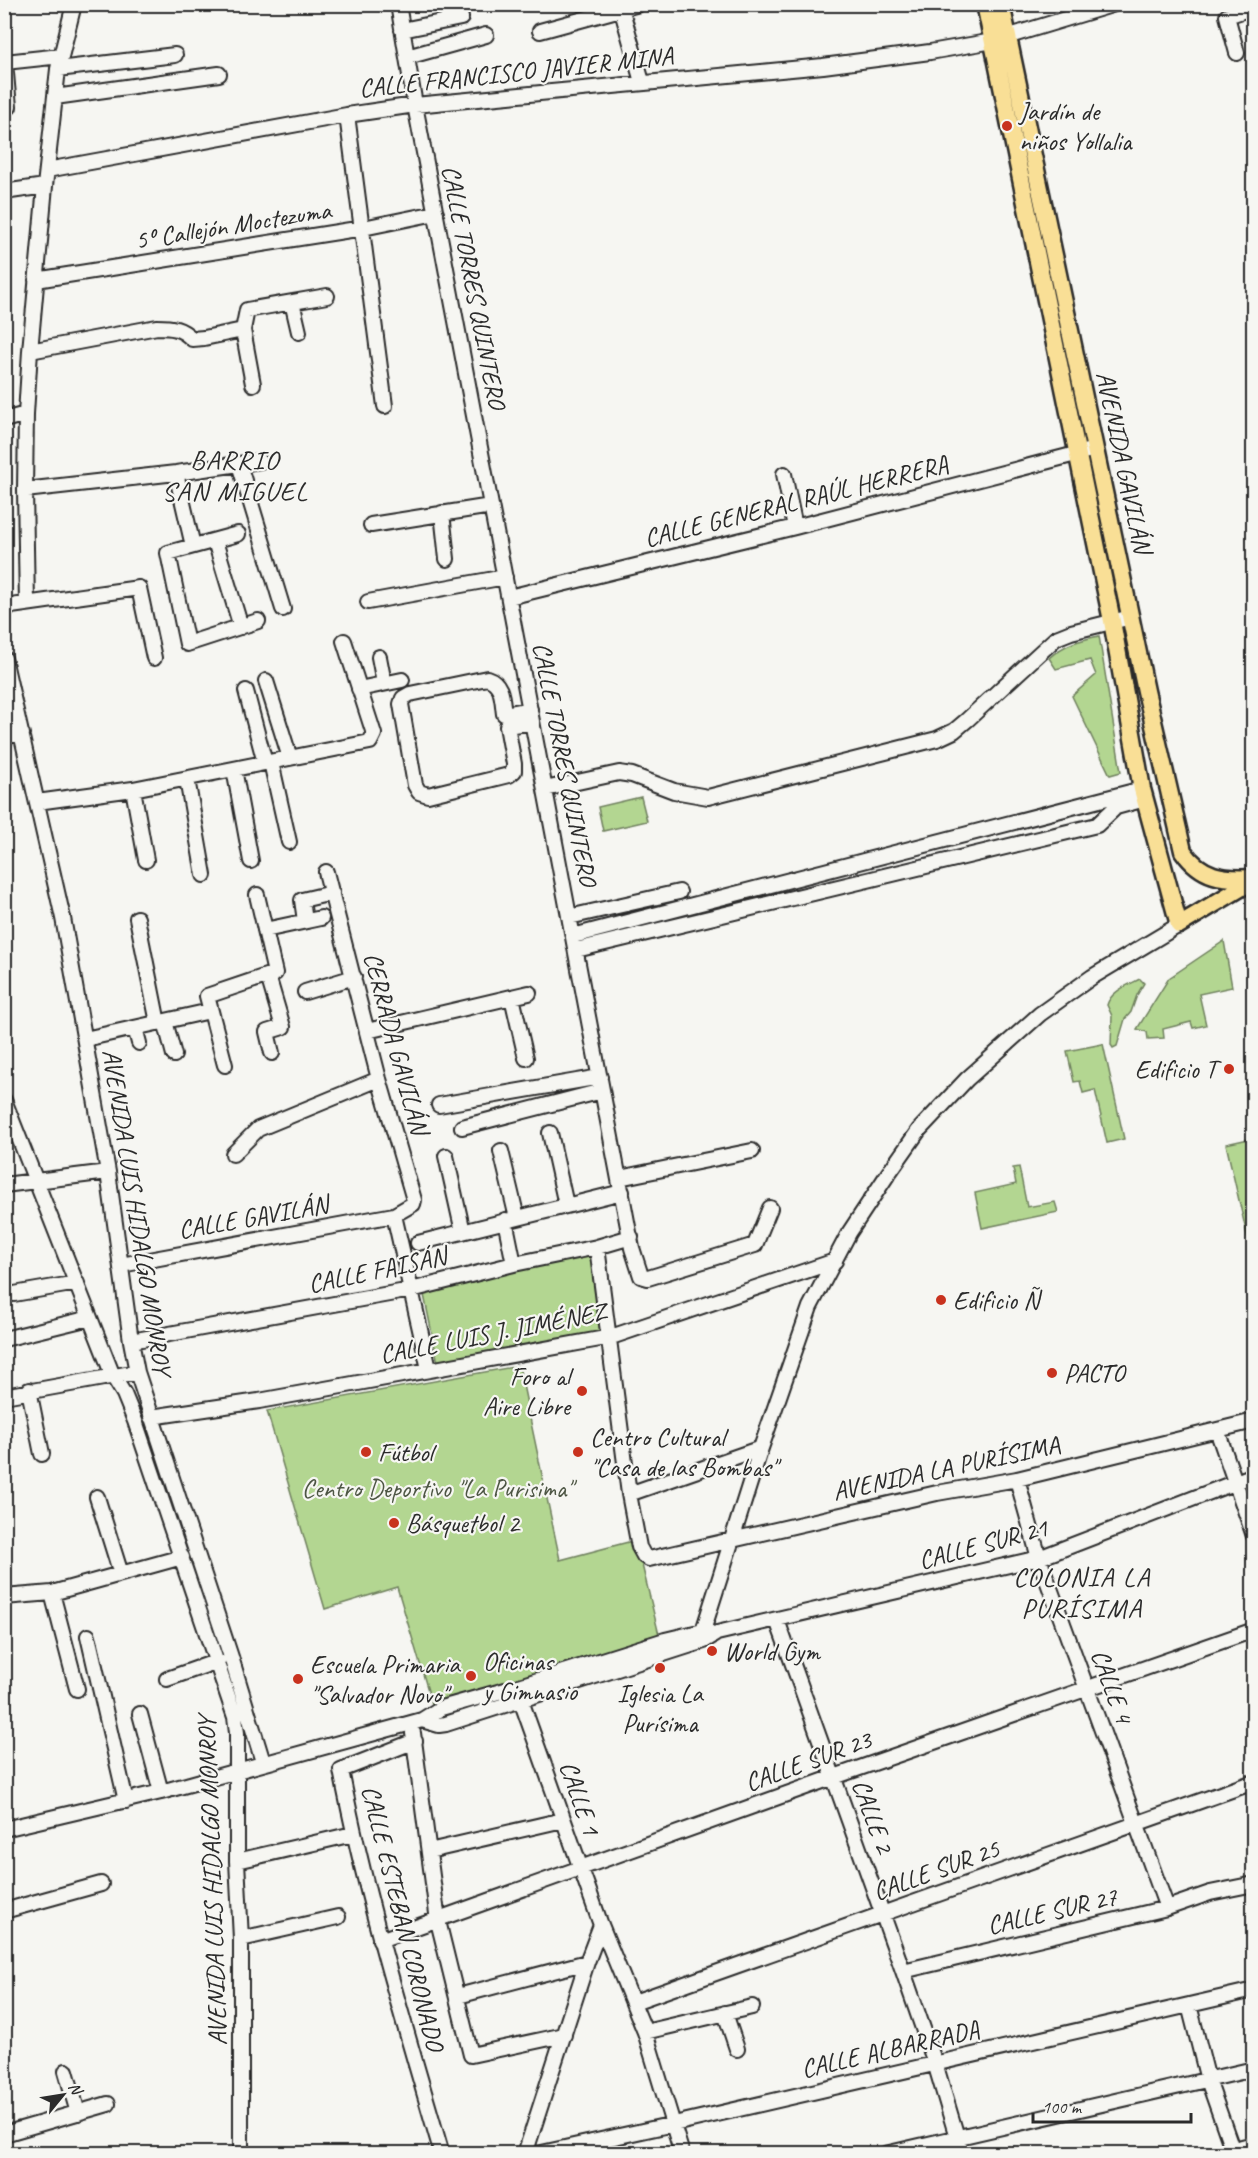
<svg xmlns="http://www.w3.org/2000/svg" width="1258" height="2158" viewBox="0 0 1258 2158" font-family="Caveat,sans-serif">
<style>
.green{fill:#b3d691;stroke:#6f805e;stroke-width:1.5}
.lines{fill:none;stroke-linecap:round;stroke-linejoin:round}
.minor-casing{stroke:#2b2b2b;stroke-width:18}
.major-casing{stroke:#2b2b2b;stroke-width:21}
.minor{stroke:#f6f6f2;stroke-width:14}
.major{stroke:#f9df96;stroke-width:16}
.poi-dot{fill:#c8321e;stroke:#f6f6f2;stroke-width:2}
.labels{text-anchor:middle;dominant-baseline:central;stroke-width:4.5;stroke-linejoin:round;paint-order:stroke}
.street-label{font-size:26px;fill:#2b2b2b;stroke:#f6f6f2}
.poi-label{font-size:26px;fill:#2b2b2b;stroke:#f6f6f2;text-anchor:start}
.park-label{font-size:26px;fill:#4d5644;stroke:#f6f6f2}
.neighbourhood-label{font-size:27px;letter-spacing:1.5px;fill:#2b2b2b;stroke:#f6f6f2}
</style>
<rect width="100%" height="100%" fill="#f6f6f2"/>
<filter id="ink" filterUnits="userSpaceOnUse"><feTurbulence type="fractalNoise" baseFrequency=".0167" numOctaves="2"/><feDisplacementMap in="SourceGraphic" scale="12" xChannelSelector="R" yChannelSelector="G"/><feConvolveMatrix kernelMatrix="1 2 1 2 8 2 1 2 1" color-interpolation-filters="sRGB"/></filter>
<g filter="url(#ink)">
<path class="green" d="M1099,636L1121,772L1110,775L1072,696L1096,675L1090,660L1056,669L1049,658C1064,644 1080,640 1099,636Z
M641,797L647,821L603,831L598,807Z
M1224,941L1232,987L1199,994L1206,1025L1193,1028L1191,1022L1163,1029L1164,1038L1148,1039L1147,1032L1137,1029L1169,978Z
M1140,979L1144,983L1137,995L1131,1012L1125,1019L1117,1046L1113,1048L1111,1045L1112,1016L1107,1005C1111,991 1128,985 1140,979Z
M1103,1044L1124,1139L1107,1143L1095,1090L1083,1093L1080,1081L1074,1082L1067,1051Z
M1253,1138L1254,1257H1252L1226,1144Z
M1019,1167L1027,1207L1055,1202L1058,1212L982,1228L975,1193L1016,1184L1013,1168Z
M590,1253L605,1331L438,1363L422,1285Z
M519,1366L560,1560L636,1540L660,1639L432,1704L397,1587L325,1609L267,1411Z"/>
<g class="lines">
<defs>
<path id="minor" d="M398,4L415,105L632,1248L641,1276L648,1278L755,1245L770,1208
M620,4L642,82
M402,30L461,18L458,4
M540,31L639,4
M1237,53L1227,16L1254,7
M407,57L486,35
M58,69L175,55
M55,97L219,74
M9,107L5,62L61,56
M347,115L385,406
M47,170L347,115L415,105L823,66L930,52L993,41L1115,4
M4,192L45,186
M36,280L363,228L436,213
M292,302L299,332
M30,351L157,327C172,327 181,328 192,339L204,338L243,330
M253,384L243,330L247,310L327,296
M4,420L26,414
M239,464L283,609
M176,473L193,546
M784,474L795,527
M25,490L176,473L260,461
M442,513L447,559
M371,525L491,506
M238,534L168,553L187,644L258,621
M215,541L241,627
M509,597L795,527L1095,449
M368,602L505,577
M27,604L25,490L26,414L30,351L45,186L58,69L74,4
M4,607L139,588L154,658
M379,657L384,683
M4,658L63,918L108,1172L131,1341L137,1372L231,1657L263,1762
M266,681L290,758
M359,689L402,680
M246,691L265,763
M530,709L504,714C502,700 503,683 487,678L410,694L403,698L401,704L415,785L419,792L428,795L509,775L514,771V764L507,726L532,722
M4,736L22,734
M271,762L289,842
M234,769L251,861
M187,779L204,875
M133,789L146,860
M545,789L619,773L632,775L674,791L708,797L937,739L954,731L967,720L1056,638L1071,632L1131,617
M37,802L133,789L370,742L374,734L344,641
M569,917L679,892
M137,918L158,1023
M305,921L302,900L332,893
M265,930L321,918
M573,936L1142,789
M576,950L1097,825L1116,807L1145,799
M268,976L283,1027L267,1032L272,1053
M305,992L354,977
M512,997L526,1058
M165,1021L174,1055
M135,1028L139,1043
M367,1031L529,993
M85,1039L210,1011
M225,1065L207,996L275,973L257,895
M4,1100L113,1376L124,1394L135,1421L235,1717L237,1733V1861L241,1939V2154
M439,1105L600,1077
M462,1127L602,1091
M550,1133L566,1205
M501,1151L517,1218
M233,1154L258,1129L379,1079
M446,1156L463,1232
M619,1178L752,1151
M4,1185L108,1172
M394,1215L429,1369
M505,1220L514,1264
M418,1243L622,1192
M597,1247L629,1494L639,1547L644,1556L649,1559L937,1493L1017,1479L1254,1421
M121,1265L394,1215L413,1204L414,1200L379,1079L326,872
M14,1294L77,1283
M4,1339L90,1318
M131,1341L411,1290L514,1264L597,1247L631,1237
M29,1390L42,1454
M4,1396L137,1372
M151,1417L259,1401L611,1337L835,1261
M1217,1430L1254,1536
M1017,1479L1039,1558L1167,1908
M629,1494L761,1448
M97,1497L121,1574
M52,1593L77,1689
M4,1597L52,1593L182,1557
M777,1620L903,1971L935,2063L962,2154
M88,1636L126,1801
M704,1641L703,1631L761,1448L810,1307L849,1233L888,1174L919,1130L967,1079L1040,1014L1092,977L1179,925
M167,1679L218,1661
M518,1692L601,1925L645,2032L682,2154
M140,1714L161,1792
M422,1720L439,1725L446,1724L704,1641L717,1633L1039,1558L1254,1475
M413,1733L438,1921L471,2055L564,2035
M415,1741L341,1770C366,1900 405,2026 442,2154
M4,1829L161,1792L422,1720L441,1708L516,1687L665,1640L703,1631L709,1632
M429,1851L563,1820
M237,1861L353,1834
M4,1911L101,1884
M241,1939L338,1917
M380,1940L834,1777L1254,1630
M903,1971L1167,1908L1210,1893L1254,1884
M458,1996L587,1962
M634,2002L1254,1782
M1189,2005L1208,2080L1234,2154
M725,2013L737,2049
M645,2032L752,2007
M66,2071L78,2113
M4,2134L108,2104
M525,2154L587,1962L601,1925
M537,2154L674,2124L1254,1990
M885,2154L1254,2069
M1214,2154L1254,2144"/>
<path id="major" d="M985,4L1112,621L1142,789L1179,925L1254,880
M1001,4L1146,691L1183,851C1201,877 1223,880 1253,878"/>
</defs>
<use href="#minor" class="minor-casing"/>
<use href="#major" class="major-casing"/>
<use href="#minor" class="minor"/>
<use href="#major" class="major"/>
</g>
</g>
<g class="poi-dot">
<circle cx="1007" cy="126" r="6"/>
<circle cx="1229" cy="1069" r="6"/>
<circle cx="941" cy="1300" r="6"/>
<circle cx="1052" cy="1373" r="6"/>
<circle cx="582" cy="1391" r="6"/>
<circle cx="366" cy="1452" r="6"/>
<circle cx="578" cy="1452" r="6"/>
<circle cx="394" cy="1523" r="6"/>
<circle cx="712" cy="1651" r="6"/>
<circle cx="660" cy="1668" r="6"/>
<circle cx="471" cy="1676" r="6"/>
<circle cx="298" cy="1679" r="6"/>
</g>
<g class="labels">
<g class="street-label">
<text transform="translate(516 72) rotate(-6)">CALLE FRANCISCO JAVIER MINA</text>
<text transform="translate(233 225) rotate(-9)">5º Callejón Moctezuma</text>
<text transform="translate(474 287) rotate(79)">CALLE TORRES QUINTERO</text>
<text transform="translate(1124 462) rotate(78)">AVENIDA GAVILÁN</text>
<text transform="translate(796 501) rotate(-14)">CALLE GENERAL RAÚL HERRERA</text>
<text transform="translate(565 764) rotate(79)">CALLE TORRES QUINTERO</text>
<text transform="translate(396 1043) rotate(75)">CERRADA GAVILÁN</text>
<text transform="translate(137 1212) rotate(81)">AVENIDA LUIS HIDALGO MONROY</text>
<text transform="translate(253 1217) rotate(-10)">CALLE GAVILÁN</text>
<text transform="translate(377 1270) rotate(-12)">CALLE FAISÁN</text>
<text transform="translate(493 1333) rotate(-11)">CALLE LUIS J. JIMÉNEZ</text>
<text transform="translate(946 1468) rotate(-12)">AVENIDA LA PURÍSIMA</text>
<text transform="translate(983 1544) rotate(-15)">CALLE SUR 21</text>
<text transform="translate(1112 1686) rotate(70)">CALLE 4</text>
<text transform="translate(808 1761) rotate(-20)">CALLE SUR 23</text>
<text transform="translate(580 1798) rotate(71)">CALLE 1</text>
<text transform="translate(873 1816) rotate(70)">CALLE 2</text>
<text transform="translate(936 1870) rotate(-20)">CALLE SUR 25</text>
<text transform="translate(212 1881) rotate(-92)">AVENIDA LUIS HIDALGO MONROY</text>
<text transform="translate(1052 1911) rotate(-13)">CALLE SUR 27</text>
<text transform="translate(403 1918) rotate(76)">CALLE ESTEBAN CORONADO</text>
<text transform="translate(890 2049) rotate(-13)">CALLE ALBARRADA</text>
</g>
<g class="poi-label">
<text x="1019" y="111">Jardín de<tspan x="1019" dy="30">niños Yollalia</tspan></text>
<text x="1217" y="1069" text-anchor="end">Edificio T</text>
<text x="953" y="1300">Edificio Ñ</text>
<text x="1064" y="1373">PACTO</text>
<text x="570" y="1376" text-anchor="end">Foro al<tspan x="570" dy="30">Aire Libre</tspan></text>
<text x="590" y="1437">Centro Cultural<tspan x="590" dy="30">"Casa de las Bombas"</tspan></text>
<text x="378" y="1452">Fútbol</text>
<text x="406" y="1523">Básquetbol 2</text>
<text x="724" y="1651">World Gym</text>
<text x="483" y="1661">Oficinas<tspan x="483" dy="30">y Gimnasio</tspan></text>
<text x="310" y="1664">Escuela Primaria<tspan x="310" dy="30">"Salvador Novo"</tspan></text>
<text x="660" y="1693" text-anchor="middle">Iglesia La<tspan x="660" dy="30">Purísima</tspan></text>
</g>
<g class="park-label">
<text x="437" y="1488">Centro Deportivo "La Purisima"</text>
</g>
<g class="neighbourhood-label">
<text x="235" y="460">BARRIO<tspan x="235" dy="31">SAN MIGUEL</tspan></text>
<text x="1082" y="1577">COLONIA LA<tspan x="1082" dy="31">PURÍSIMA</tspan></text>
</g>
</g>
<rect width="1258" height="2158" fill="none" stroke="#f6f6f2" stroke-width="24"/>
<rect x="12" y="12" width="1234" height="2134" fill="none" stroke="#2b2b2b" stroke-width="2" filter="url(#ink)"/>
<g transform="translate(63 2095) rotate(60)" stroke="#f6f6f2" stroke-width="4.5" paint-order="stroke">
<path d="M0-4.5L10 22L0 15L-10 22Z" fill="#2b2b2b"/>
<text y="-9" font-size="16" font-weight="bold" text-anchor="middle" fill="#2b2b2b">N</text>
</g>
<path d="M1033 2113v9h158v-9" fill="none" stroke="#2b2b2b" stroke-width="3"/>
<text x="1042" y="2113" font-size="18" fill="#2b2b2b" stroke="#f6f6f2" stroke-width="4.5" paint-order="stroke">100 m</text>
</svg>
